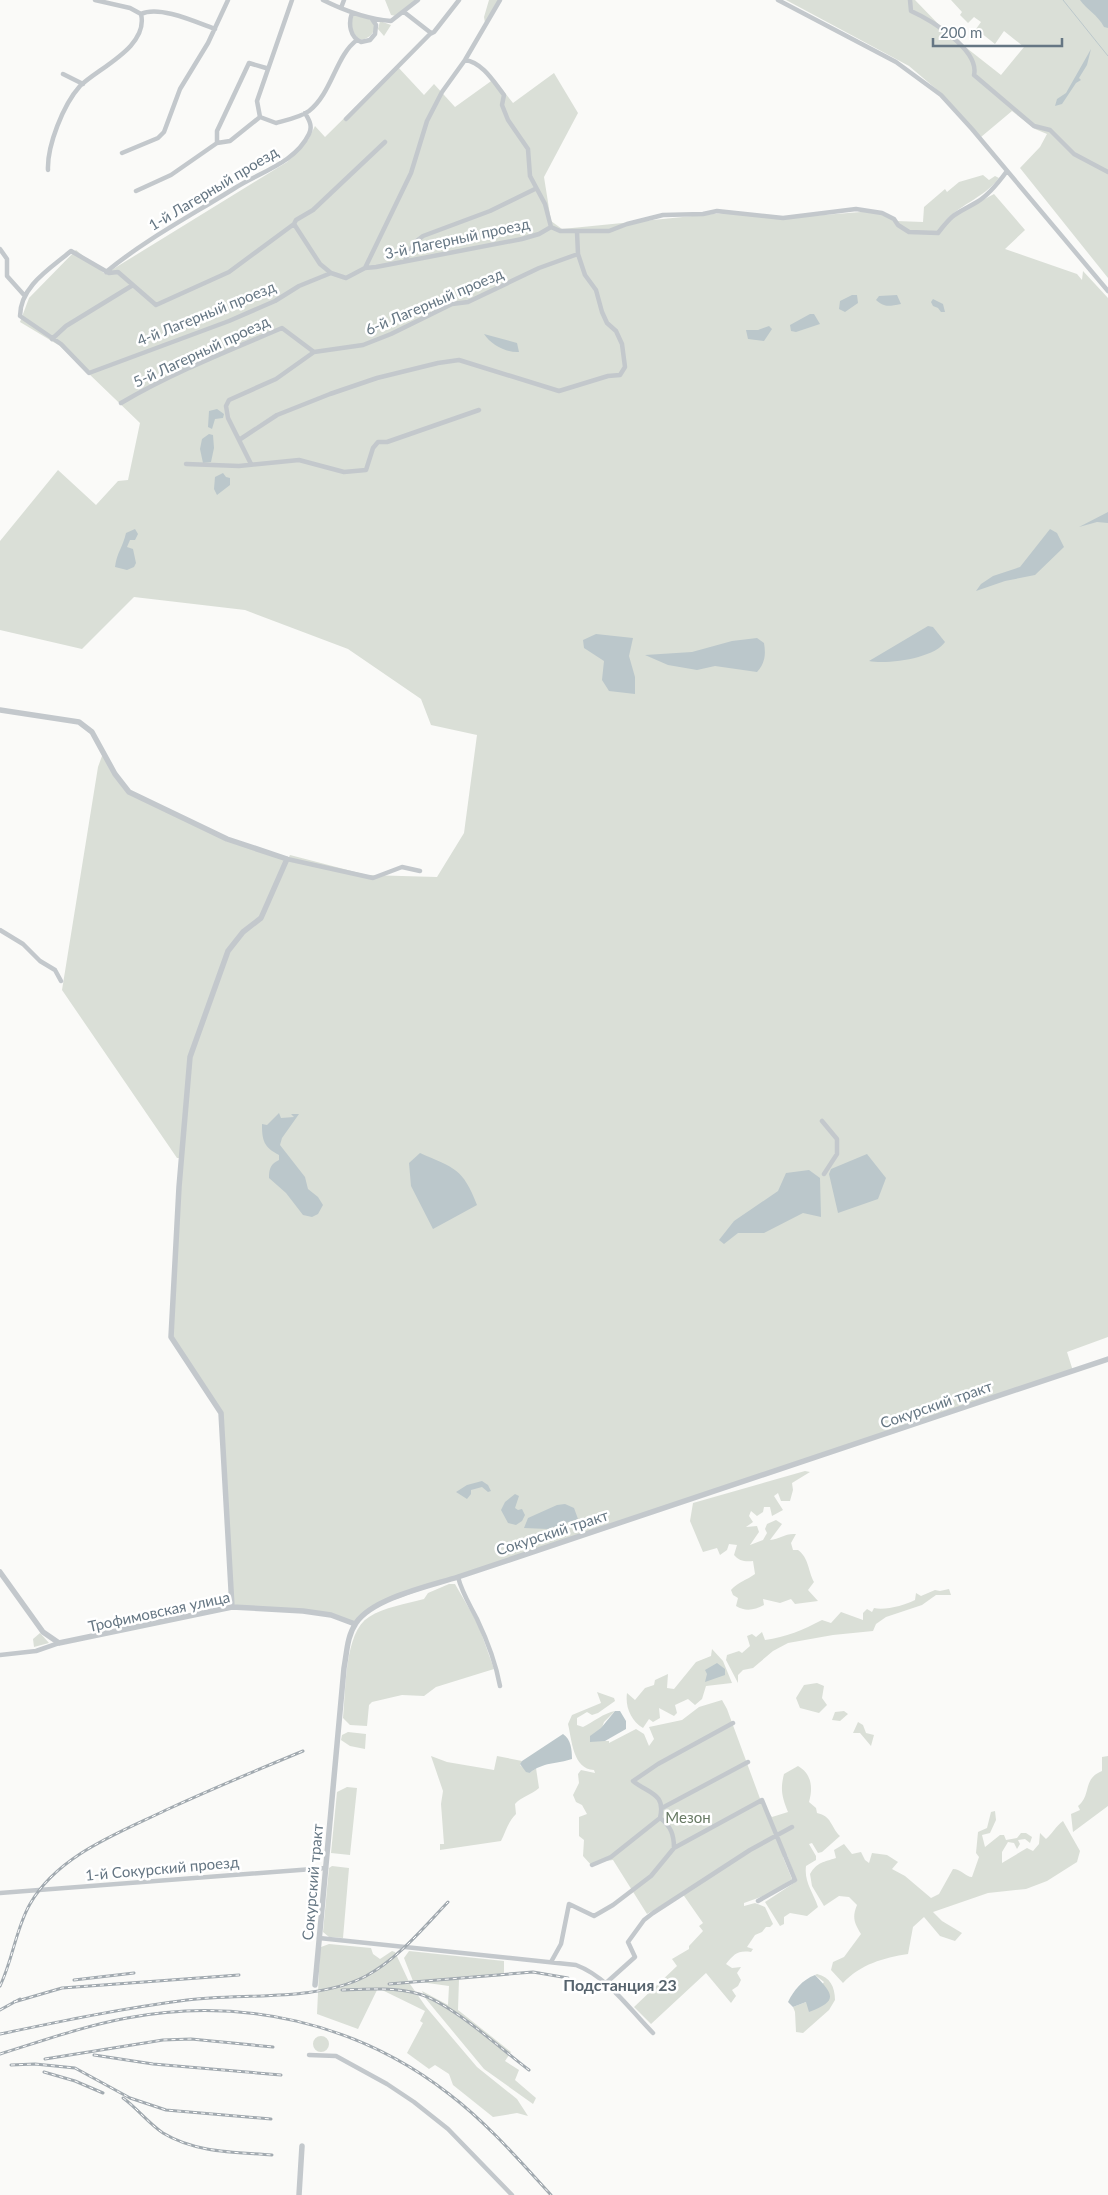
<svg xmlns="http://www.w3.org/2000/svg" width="1108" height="2195" viewBox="0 0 1108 2195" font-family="Lato,sans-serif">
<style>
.green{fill:#dadfd7}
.water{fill:#bbc7cb}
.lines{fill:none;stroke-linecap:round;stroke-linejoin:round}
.stream{stroke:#bbc7cb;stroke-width:1}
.minor{stroke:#c3c8cc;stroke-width:4.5}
.tertiary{stroke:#c3c8cc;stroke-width:5.5}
.rail-casing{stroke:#a2aab0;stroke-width:3}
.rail{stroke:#fff;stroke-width:1;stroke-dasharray:4;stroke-linecap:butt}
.labels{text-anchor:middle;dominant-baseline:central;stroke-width:5;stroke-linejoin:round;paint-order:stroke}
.street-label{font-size:15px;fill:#657683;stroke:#fff}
.park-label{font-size:15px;fill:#687a64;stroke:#fff}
.neighbourhood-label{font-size:16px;font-weight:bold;fill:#57646e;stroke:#fff}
</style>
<rect width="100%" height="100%" fill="#fafaf8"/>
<path class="green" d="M385,0H417L396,16L391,15Z
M489,0H498L485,23L484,17Z
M786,0H915L945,31L1001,75L1024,47L1004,31L995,44L976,29L981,22L974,17L968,23L960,15L962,12L951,0H1108V278L1020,168L1040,147L1047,134L1035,129L1012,111L981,137L942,94L909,66Z
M355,15C359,16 364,17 367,18C381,25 373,38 361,40C353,35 351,27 352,17Z
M380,21L391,25L384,36L378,29Z
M397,66L424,95L434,84L455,107L494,79L513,103L554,73L578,113L544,177L551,221L562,229L723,213L786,218L873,211L896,221L923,222L924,207L945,189L947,192L959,182L983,175L989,180L995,176L999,178C983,199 957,205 942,225L957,214L994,194L1025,230L1005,249L1077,274L1082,280L1083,271L1108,298V1337L1067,1352L1073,1371L458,1577L374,1607L355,1624L331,1615L232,1607L221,1413L171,1337L181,1158H177L62,990L98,767L102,756L105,754L129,792L227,839L288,859L290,855L367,875L437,877L464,833L477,735L431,725L421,699L348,649L245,610L134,597L82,649L0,630V541L58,470L96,505L118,481L128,480L140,423L60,346L20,322L29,298L76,250L105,274L287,162L308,140L315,126L325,137Z
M805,1471L810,1472L792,1483L793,1490L790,1501H781L778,1493L774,1496L783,1510L772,1516L770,1507H764L763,1512L757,1516L751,1511L749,1516L753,1522L746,1527L757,1526L759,1532L750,1545L763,1540L767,1533L765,1529L767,1524L776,1520L782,1524L770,1540C780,1539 785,1533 796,1534L791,1543L793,1550H798C809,1558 808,1571 814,1582L808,1590L818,1601L795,1604L791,1599L780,1603L763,1599L764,1605C754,1610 746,1612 736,1606L738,1598L733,1595L731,1590C738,1582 747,1580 755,1574L753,1561C745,1562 739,1561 734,1555L737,1545L729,1544L727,1550L720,1555L717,1548L703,1552L690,1521L693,1503Z
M449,1584H455L478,1624L494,1669L436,1687L424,1696L402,1695L372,1702L369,1705L367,1726L350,1725L343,1718C346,1691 344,1632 369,1617C384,1607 406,1604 424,1599L428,1593Z
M949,1589L951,1595H936L922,1605L886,1617L876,1624L873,1631L833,1635L788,1643L773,1651L753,1668L743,1670L738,1675V1683L726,1660L727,1655L739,1651L742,1653L750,1646L747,1636L752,1634L756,1637L762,1632L765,1640C786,1637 803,1630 822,1620L831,1623L841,1612L863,1620V1613L867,1609L872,1612L874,1608C884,1611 906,1605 915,1600L916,1593L921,1596L935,1590L940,1591Z
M40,1633L49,1643L34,1647L33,1639Z
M712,1649L723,1661L732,1683L706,1686L702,1699L695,1705L688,1699L675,1705L677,1713L674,1716L659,1708L660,1718L653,1722L649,1719L643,1728C631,1721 625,1707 627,1693L635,1700L645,1688L654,1685L655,1680L668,1674L667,1688L674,1689L696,1662L711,1656Z
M817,1683L824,1686L822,1698L827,1705L819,1713L800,1708L796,1698L804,1685Z
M597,1692L614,1698L615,1701L598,1713L592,1715L587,1712L577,1718V1725L583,1727C593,1722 604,1713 615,1711L604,1722L597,1741H609V1743L636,1729L644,1734L649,1746L654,1739L649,1727L682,1720L699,1707L722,1700L727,1709L762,1804L772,1817L788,1812C782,1797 780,1790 784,1774L798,1766C812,1774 813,1788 809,1802L816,1808L817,1813C832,1816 830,1826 840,1836L822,1852L818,1853L812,1843L809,1844L816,1856V1860L806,1866C804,1882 813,1892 818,1907L807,1916L790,1913L784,1917V1924L780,1926L765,1902L797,1881L787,1855L783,1857L792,1879L769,1894L744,1903V1906L755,1903L765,1907L773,1924L770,1927H766L762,1932L755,1935L747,1947L753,1949L751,1952C738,1950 734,1954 726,1964L732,1968L741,1967L737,1973L741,1980L738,1986L732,1990L736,1996L731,2003L706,1973L651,2024L634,2007L677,1966L672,1959L689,1949V1946L703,1931L699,1926L703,1923L682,1893L647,1914L613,1860L599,1862L592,1866L583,1856L584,1840L579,1836V1817L587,1814L582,1805L576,1802L573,1795L579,1783L578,1774L581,1770L595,1773L594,1770C573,1769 572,1741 568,1724L572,1715L601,1703Z
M844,1711L848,1714L840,1721L832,1720L835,1712Z
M858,1722L863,1725L866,1733L874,1735L871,1746L860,1733H853Z
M348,1732L366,1734L365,1749L350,1746L341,1740L342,1735Z
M431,1756L447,1762L494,1770L497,1756L522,1761L520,1765L530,1773L536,1768L539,1788C531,1795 521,1797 515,1804L516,1814C508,1822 506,1831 501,1841L440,1850V1844H444L441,1804L443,1791Z
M1108,1756V1806L1073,1832L1071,1814L1080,1810L1078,1806C1092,1795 1082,1779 1102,1771V1757Z
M347,1787L357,1788L350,1855L331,1853L337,1792Z
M995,1811L996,1820L990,1833L982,1835L985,1847L1000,1835H1004L1006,1840L1017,1838L1021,1833H1026L1032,1837L1030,1843L1025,1839L1018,1840L1020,1844L1017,1849L1014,1843L1008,1842L1002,1852V1863L1027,1848L1033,1851L1039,1844L1040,1833L1046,1839C1052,1834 1056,1826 1063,1821L1080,1851L1077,1862L1047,1881L1026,1889L988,1893L933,1912L942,1921L962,1933L955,1941L940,1936L924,1917L913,1927L908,1954C883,1958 861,1964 843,1983L831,1970L833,1962L844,1957L861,1934C854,1923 852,1917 857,1905L849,1897L839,1896L824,1906L812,1886L810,1874C817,1862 824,1862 836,1858L834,1850L844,1844L852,1854L861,1852L865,1860L869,1863L872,1853L887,1855L898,1862L892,1869L905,1876L931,1898L939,1894L953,1869C961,1869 966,1877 972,1877L979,1857L976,1853L978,1832L987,1828L991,1812Z
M332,1866L349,1868L343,1938L329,1937L323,1932L329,1868Z
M329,1944L371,1948L373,1954L380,1959L392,1951L395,1952L410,1984L426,2007L477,2067L517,2099L528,2116L517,2113L493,2117L453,2085L449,2074L435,2065L429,2069L407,2053L423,2023L420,2021L425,2011L382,1990H377L358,2029L317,2014L320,1950L321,1947Z
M409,1951L504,1961V1976L459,1979L458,2010L511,2052L505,2061L519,2070L515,2080L536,2098L533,2104L484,2069L426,1999L422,1991L448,2005L449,1986L413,1981L404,1958Z
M817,1974C830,1977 835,1987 835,2000L829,2010L803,2033L796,2032L795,2012L793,2007L806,2002L824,1982L815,1975Z
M313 2044a8 8 0 1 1 16 0a8 8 0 1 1-16 0Z"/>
<path class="water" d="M1080,0H1108V28L1104,27C1098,15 1087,10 1080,0Z
M1091,49L1087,65L1079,78L1081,80L1076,83L1062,104L1055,106L1057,99L1066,93Z
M852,295H857L858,303L845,312L839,309L840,301Z
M897,295L901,304C889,306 885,308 876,300L879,296Z
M933,299L943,304L945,312H941L938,308L933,306L931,302Z
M810,314H814L820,324L796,332L791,331L790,325Z
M769,326L772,329L764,341L748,339L746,330H758Z
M484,334L517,343L519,352C507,353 491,345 484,334Z
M217,409L224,414L223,418L215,419L212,429L208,427L209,411Z
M209,434L213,435L214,448L211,462L203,463L200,449L202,439Z
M223,473L226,477L230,478V485L217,495L214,489L215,477Z
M1108,512V523L1097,522L1079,527Z
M135,529L138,534L135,540H130L127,547L133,549L136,563L134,567L127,570L115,567C117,552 123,547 126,533Z
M1050,529L1057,533L1064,547L1035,575L1005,581L976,591L981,584L993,576L1020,567Z
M928,626L933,627L945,642C935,658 887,665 869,661Z
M596,634L633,638L629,656L635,677V694L609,691L602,680L604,661L584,648L583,640Z
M757,638L764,643C766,655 765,663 757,672L715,666L697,670L668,665L645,655L692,652L732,641Z
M279,1113L281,1118L294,1117L291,1114H299L282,1138L280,1145L305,1177L308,1189L318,1197L323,1205L318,1214L312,1217L303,1215L286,1193L269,1178C269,1168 271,1164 279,1160V1155C264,1147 262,1141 262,1124L267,1125Z
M420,1153C454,1168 463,1168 477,1205L433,1229L411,1186L409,1163Z
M867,1154L886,1178L878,1199L838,1213L829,1174L831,1169Z
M809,1170L820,1178L821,1217L803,1213L764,1233H738L724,1244L719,1240L734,1221L778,1191L786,1173Z
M482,1481L488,1485L491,1491L488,1492L482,1487L471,1490V1494L467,1499L456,1492L467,1485Z
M515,1494L519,1496L515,1508L518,1510L522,1509L525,1515L522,1521L516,1525L508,1523L501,1510L505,1502Z
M565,1504L574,1508L578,1519L548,1529L524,1528L528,1518L557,1505Z
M717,1663L725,1669V1675L705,1682L707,1674L705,1670Z
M615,1711H620L626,1721V1729L605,1741L590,1742V1736L601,1728Z
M563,1734C571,1739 572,1750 572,1759C558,1764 542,1762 530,1773L526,1772L520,1764L522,1761Z
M815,1975C834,1995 838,2001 809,2012L806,2002L793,2007L788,2002C794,1990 802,1980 815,1975Z"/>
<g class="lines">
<path class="stream" d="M1063,0L1108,56"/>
<path class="minor" d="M95,0L130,8L141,14C159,5 196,22 215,29
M323,0C345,11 367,19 391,21L418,0
M778,0L896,62L941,95L972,129L1108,291
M910,0L911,11C931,20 980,50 974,75L1034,126L1050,130L1074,154L1108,172
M341,8L344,0
M404,12L431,33
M352,13C348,24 350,37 361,42L370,40L375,34L376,25L372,19
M465,60C482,62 494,82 504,95L502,105L508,120L528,149L530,176L545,204L551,227L560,231H609L627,224L663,215L703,214L717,211L783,218L856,209L882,213L894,219L898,225L909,232L938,233C955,211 955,215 977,202C989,195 999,182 1007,171
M63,74L83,84
M260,117L276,123C287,120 301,117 309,111C332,93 336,55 357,40
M260,117L257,101L292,0
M346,119L430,34L434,32L459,0
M217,143V131L249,63L266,68
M122,153L158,138L164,132L180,89L208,43L228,0
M48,170C47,146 63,105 80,86C98,68 149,47 141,14
M136,191L171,175L217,143L230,141L260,117
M294,224L296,220L313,210L385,142
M0,249L7,259V276L24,295
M405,261L414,243L423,236L490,211L535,189
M365,268L376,267L522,239L539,234L551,227
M106,272C146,239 192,215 235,188C260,172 295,163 309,134C313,126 309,120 305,113
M331,273L299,286L275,301L229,321L89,373L61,344L20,316C20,286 51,268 71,251L109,273L118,272L156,305L229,272L294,224L320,264L331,273L346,278L365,268L411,173L427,121L442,92L465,60L500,0
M52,339L66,326L133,285
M121,403C172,373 228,351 282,328L314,352
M239,440L277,415L330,394L377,378L438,363L459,360L559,391L608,376L620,375L625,367L622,344L616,331L607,323L602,312L596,290L585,275L578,254L577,232
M186,464L239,466L299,460L344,472L366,470L373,448L378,442H387L479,410
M251,464L228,418L226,406L229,400L276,379L314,352L363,345L391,334L452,304L468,302L539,268L578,254
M287,859L373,878L402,867L420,871
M0,930L23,944L40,961L55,970L61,981
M822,1121L837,1139V1154L824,1174
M458,1577C462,1593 470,1605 477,1619C487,1640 496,1664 500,1686
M0,1655L36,1651L59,1643
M662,1808L748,1762
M674,1848C674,1835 671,1826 660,1818C666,1793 649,1794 633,1781L658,1764L733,1723
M592,1865L611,1857L660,1818
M0,1893L326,1868
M319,1938L576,1965C608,1977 630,2010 653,2033
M551,1962L561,1944L569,1904L594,1916L613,1905L651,1876L674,1848L762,1800L795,1880L758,1901
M606,1983L635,1957L628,1942L644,1920L653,1913L750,1850L792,1827
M309,2055L336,2056L387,2084L414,2102L448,2129L512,2195"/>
<path class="tertiary" d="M0,710L79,722L92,732L115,774L129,792L227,839L287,859L261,918L243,932L228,951L190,1057L179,1187L171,1337L221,1413L232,1607
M0,1572L43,1632L59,1643L232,1607L303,1611L331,1615L355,1624
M315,1985L344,1668C347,1652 347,1636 356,1623C373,1598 430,1586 458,1577L1108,1359
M299,2195L302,2146"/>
<defs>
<path id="rail" d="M74,1980L134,1973
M389,1984L533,1972L568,1978
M0,1986C13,1959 16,1928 30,1904C58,1855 119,1833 166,1810C212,1789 257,1770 303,1751
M342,1990C367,1989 394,1987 419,1994C451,2003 501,2049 529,2070
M14,2002L62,1988L239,1975
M0,2010L20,1999
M0,2034C62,2021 124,2008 187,2000C242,1993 317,2002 366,1976C398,1959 424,1927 448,1902
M0,2054C42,2041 84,2026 127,2018C241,1996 358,2023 449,2094C487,2123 519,2160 551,2195
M94,2055L153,2064L281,2075
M45,2059L163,2040L191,2039L273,2047
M11,2065L35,2064L75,2068L130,2098L166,2110L271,2119
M44,2072L75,2081L103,2093
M123,2098C137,2108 148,2123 163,2133C196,2153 235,2152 272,2155"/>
</defs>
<use href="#rail" class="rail-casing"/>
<use href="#rail" class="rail"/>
</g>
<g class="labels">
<g class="street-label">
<text transform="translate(213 188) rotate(-31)">1-й Лагерный проезд</text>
<text transform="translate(457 238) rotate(-12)">3-й Лагерный проезд</text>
<text transform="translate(434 301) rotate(-23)">6-й Лагерный проезд</text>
<text transform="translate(206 313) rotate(-22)">4-й Лагерный проезд</text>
<text transform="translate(201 351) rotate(-25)">5-й Лагерный проезд</text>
<text transform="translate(936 1404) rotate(-19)">Сокурский тракт</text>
<text transform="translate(552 1532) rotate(-18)">Сокурский тракт</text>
<text transform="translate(159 1611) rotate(-12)">Трофимовская улица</text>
<text transform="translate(162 1868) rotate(-5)">1-й Сокурский проезд</text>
<text transform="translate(312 1882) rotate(-85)">Сокурский тракт</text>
</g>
<g class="park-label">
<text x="688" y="1817">Мезон</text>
</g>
<g class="neighbourhood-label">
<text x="620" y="1984">Подстанция 23</text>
</g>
</g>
<path d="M933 38v8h129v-8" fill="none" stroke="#657683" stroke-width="2.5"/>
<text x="940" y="38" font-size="15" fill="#657683" stroke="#ffffff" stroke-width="4" paint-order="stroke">200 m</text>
</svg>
